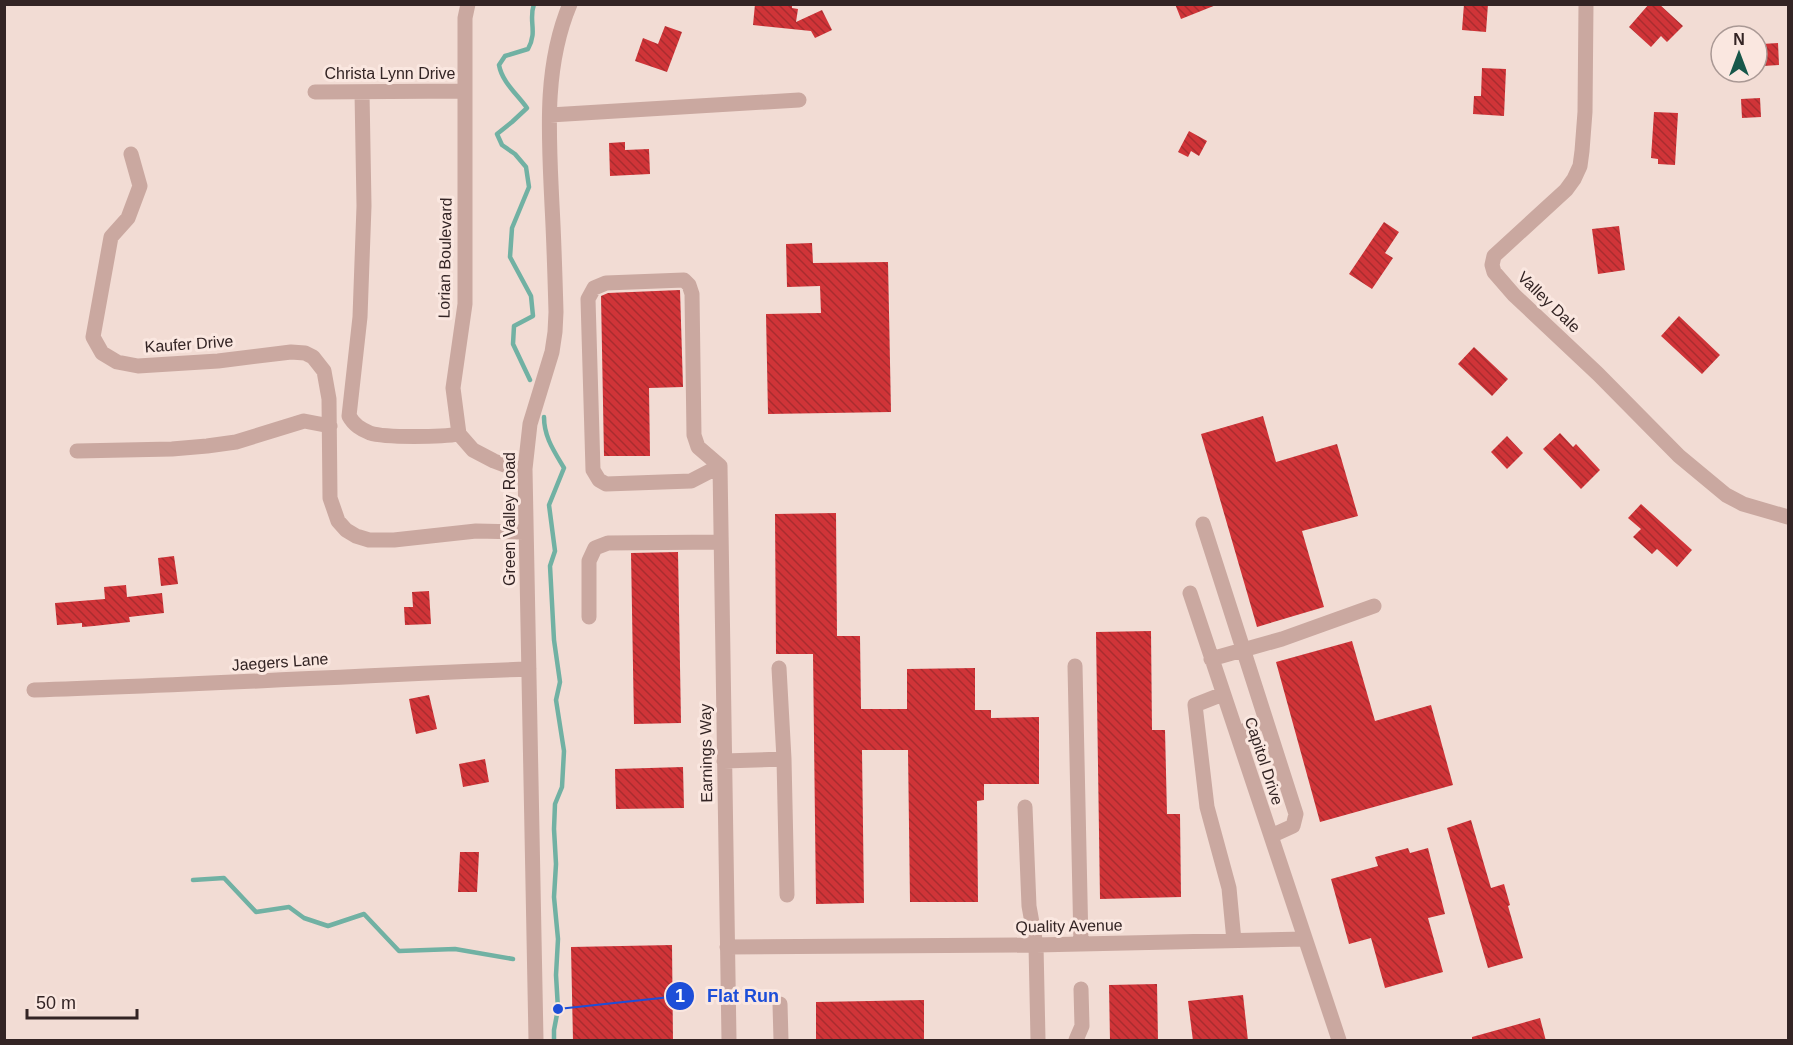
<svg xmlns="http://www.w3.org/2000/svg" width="1793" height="1045" viewBox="0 0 1793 1045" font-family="Helvetica,sans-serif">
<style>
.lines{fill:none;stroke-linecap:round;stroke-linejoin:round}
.stream{stroke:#71b1a3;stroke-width:4.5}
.building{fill:url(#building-back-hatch)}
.minor{stroke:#caa8a0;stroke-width:15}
.labels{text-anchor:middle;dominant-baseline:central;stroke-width:6;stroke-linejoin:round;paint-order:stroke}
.street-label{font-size:16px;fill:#332424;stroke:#fae7e0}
.leader{fill:none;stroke:#1d4ed8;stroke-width:2}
.callout-dot{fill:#1d4ed8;stroke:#fae7e0;stroke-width:2}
.mark-label{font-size:18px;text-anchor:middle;font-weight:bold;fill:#fff}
.callout-label{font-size:18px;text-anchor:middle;font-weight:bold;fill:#1d4ed8;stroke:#fae7e0;stroke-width:6;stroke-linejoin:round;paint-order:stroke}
</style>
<defs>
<pattern id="building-back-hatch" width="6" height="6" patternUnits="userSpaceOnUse" patternTransform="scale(1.5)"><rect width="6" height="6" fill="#d03438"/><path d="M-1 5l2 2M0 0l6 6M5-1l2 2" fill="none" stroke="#a92c2f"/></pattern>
</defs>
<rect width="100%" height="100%" fill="#f2dcd4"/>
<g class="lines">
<path class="stream" d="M530,380L513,344L514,326L533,316L531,296L510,257L512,228L529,187L526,167L515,154L502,145L497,134L512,122L527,108C517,94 502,82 499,65L505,56L528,49C538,31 528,21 534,4
M544,417C544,437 554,451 564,468L549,505L555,551L550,566L554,640L560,682L556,700L564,751L562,787L555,804L554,829L556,864L554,897L558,939L556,975L558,1009L554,1030V1040
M193,880L224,878L256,912L289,907L304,918L328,926L364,914L399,951L455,949L513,959"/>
</g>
<path class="building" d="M755,4H792V8L798,9L796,22L822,10L832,30L815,38L811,31L753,25Z
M1175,4H1216V5L1181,19Z
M1464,4H1488L1486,32L1462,30Z
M1649,4H1659L1683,26L1667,42L1661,36L1651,47L1629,27Z
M665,26L682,32L667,72L635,61L643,38L658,44Z
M1778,43L1779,65L1763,66L1762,44Z
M1482,68L1506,69L1504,116L1473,114L1474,96H1481Z
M1760,98L1761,117L1742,118L1741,99Z
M1654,112L1678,113L1675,165L1658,164V159L1651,158Z
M1189,131L1207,141L1199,156L1191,151L1188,157L1178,152Z
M625,142V150L649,149L650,174L610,176L609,143Z
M1384,222L1399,232L1385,253L1393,258L1372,289L1349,274Z
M1619,226L1625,270L1598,274L1592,229Z
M812,243L813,263L888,262L891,412L768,414L766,314L821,313L820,286L787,287L786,244Z
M680,290L683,387L649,388L650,456H604L601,296L608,293Z
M1679,316L1720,355L1702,374L1661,336Z
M1474,347L1508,379L1492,396L1458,364Z
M1263,416L1276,462L1337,444L1358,516L1302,531L1324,607L1257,627L1201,434Z
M1560,433L1573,447L1576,444L1600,470L1581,489L1543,449Z
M1507,436L1523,453L1507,469L1491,452Z
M1641,504L1692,550L1677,567L1657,549L1652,554L1633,537L1641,529L1628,518Z
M836,513L837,636H860L861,709H907V669L975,668V710H991V718L1039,717V784H984V800L977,801L978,902H910L908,750H862L864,903L816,904L813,654H776L775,514Z
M678,552L681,723L634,724L631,553Z
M174,556L178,584L161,586L158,558Z
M126,585L127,597L162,593L164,613L129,617L130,622L94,626L82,627V623L57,625L55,603L105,599L104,587Z
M429,591L431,624L405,625L404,607H413L412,592Z
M1151,631L1152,730H1165L1167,814H1180L1181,897L1100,899L1096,632Z
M1352,641L1375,721L1431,705L1453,785L1320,822L1276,662Z
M429,695L437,729L416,734L409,699Z
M485,759L489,782L463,787L459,764Z
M683,767L684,808L616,809L615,769Z
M1471,820L1491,888L1504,884L1510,905L1508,906L1523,958L1488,968L1447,828Z
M1408,848L1410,853L1428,848L1445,914L1428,918L1443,972L1385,988L1371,938L1349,944L1331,879L1378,866L1375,857Z
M460,852H479L477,892H458Z
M672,945L673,1041H573L571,947Z
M1157,984L1158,1041H1110L1109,985Z
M1243,995L1248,1041H1193L1188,1001Z
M924,1000V1041H816V1002Z
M1540,1018L1546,1041H1472V1037Z"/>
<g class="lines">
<path class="minor" d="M468,4L465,18V304L453,388L459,434L473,450L494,461L513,468L525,469
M1586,4L1585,112L1582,151L1580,166L1574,179L1566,190L1494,256L1492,265L1494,272L1514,295L1598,374L1679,456L1726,495L1743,504L1788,517
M315,92L465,91
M362,92L364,206L360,317L349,416C354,425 361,429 370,433C385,438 443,437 459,434
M550,115L799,100
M131,154L140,186L128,218L111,237L93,337L102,353L117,362L138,366L218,361L291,352L305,353L313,357L324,371L329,399L330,498L338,521L346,530L356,536L369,540H394L476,531L525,532
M684,280L689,285L692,294L694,435L698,447L720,466L691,481L606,484L599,480L593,470L588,299L594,288L606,283Z
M77,451L172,449L207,446L236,442L304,421L330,426
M720,466L729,1040
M1203,524L1296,814L1293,826L1271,836
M1190,593L1339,1040
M589,617V561L595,548L608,543L721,542
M1211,659L1282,639L1374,606
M1075,666L1081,944
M34,690C199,685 364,675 529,669
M1223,694L1195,705L1207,807L1229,888L1234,941
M1237,734L1266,721
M784,759L787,895
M724,761L784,759L779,668
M1025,807L1029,906L1036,945L1038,1040
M727,947L1036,945L1305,939
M780,1004L781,1040
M536,1040L525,469L530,424L552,352L555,332L556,312C555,276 554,241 552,205C549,138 543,68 570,4
M1076,1040L1082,1026L1081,989"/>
</g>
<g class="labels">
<g class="street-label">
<text x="390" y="73">Christa Lynn Drive</text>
<text transform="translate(445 258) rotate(-89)">Lorian Boulevard</text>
<text transform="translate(1549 302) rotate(44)">Valley Dale</text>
<text transform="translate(189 344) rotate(-4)">Kaufer Drive</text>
<text transform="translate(509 519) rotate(-90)">Green Valley Road</text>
<text transform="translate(280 662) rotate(-4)">Jaegers Lane</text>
<text transform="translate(706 753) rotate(-91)">Earnings Way</text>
<text transform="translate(1264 761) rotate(72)">Capitol Drive</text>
<text transform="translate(1069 926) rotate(-1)">Quality Avenue</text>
</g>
</g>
<path class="leader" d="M558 1009L680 996"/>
<g class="callout-dot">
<circle cx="558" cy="1009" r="6"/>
<circle cx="680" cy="996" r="15"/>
</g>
<g class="mark-label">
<text x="680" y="1002">1</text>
</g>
<g class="callout-label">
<text x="743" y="1002">Flat Run</text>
</g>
<rect width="1793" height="1045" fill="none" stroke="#332424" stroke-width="12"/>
<g transform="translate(1739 54)"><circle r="28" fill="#fae7e0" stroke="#aa9995" stroke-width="1.5"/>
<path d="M0-4.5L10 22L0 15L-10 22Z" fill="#17574a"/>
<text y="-9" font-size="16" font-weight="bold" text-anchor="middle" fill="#332424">N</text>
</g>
<path d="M27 1009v9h110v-9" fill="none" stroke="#332424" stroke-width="3"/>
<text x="36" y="1009" font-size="18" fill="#332424" stroke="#fae7e0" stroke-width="4.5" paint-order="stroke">50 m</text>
</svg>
